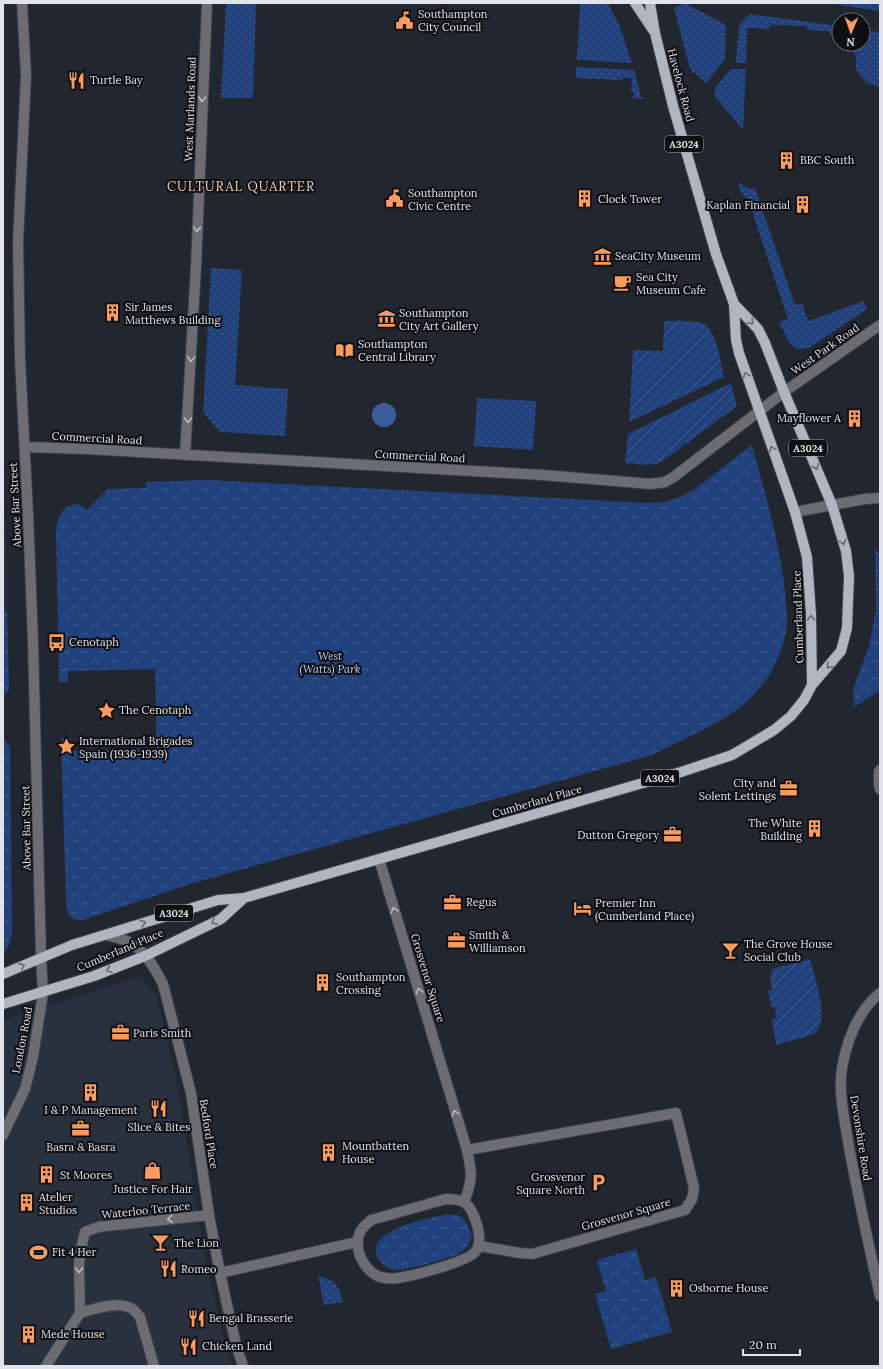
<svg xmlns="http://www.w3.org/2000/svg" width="883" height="1369" viewBox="0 0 883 1369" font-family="Lora,serif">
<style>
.built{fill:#29313e}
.grass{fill:url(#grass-dots)}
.park{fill:url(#park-crowns)}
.garden{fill:url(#garden-furrows)}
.water{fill:#3a5d9c}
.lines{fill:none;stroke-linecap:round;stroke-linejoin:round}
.minor-casing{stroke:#3c4049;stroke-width:12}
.major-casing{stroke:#3c4049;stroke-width:12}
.minor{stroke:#6b6d72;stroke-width:10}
.major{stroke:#b0b5bf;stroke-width:10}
.oneway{stroke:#b7babf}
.oneway2{stroke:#676a72}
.labels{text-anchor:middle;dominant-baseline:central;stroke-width:4;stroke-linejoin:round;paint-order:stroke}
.shield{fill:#0d0f13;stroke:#a1a3a9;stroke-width:1}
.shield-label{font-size:10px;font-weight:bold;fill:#e0e3e9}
.poi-label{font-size:11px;fill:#e0e3e9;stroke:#0d0f13;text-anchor:start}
.street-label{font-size:11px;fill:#e0e3e9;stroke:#0d0f13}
.park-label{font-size:11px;font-style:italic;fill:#b6cbef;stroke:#0d0f13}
.quarter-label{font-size:13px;letter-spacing:1px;fill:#f8ccb3;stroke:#0d0f13}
</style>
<defs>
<pattern id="grass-dots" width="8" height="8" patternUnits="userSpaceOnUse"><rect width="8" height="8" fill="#21417d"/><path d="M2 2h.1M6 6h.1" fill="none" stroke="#415c8f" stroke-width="1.8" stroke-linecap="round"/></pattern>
<pattern id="park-crowns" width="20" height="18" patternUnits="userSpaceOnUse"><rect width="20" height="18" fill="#21417d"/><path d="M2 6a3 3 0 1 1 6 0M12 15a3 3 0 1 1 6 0" fill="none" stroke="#415c8f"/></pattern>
<pattern id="garden-furrows" width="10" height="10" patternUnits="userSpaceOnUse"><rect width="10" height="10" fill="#21417d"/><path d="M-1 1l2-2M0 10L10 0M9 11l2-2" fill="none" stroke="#415c8f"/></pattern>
</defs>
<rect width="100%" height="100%" fill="#21262f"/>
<path class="built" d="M3,473L7,568V611L3,610Z
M140,976L156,994L178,1088L205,1258L227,1351L232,1366H3V1020Z"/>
<path class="grass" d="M226,3H256L253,98H221Z
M580,3H608L620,27L632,63L577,60Z
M685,3L726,25L725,59L706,83L690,69L674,8Z
M825,3H880L879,11Z
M750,14L839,26V35H830V31L807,30V26L770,25L769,29L747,28L746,63H736L739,25Z
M863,30L880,32V87L867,83L856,70V56L847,44H863Z
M576,67L634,70L642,99L633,98L634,92H631L632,78H622V80L576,78Z
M731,69H746L743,129L715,97V88Z
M739,183L750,189L755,188L795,305L802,303L808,321L864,301L867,309L809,348L797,349L789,342L779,322L788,319L748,199C743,194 738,191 739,183Z
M211,268L242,270L235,385L288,389L285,436L220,432L203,412Z
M477,398L536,401L533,450L474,446Z
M318,1275C336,1282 338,1283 343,1302L324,1305Z"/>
<path class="park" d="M752,445C765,494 780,542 785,593C786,605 788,619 786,632C780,660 767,685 744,704C719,725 681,740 652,755L193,883L83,920C68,921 67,913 66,901L61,738H70V751L157,749L155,669L68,671V682H59L56,531C59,515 59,507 78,504L87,510L108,489L146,488V482L208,480L647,503L665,502L680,497L695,489Z
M875,549L880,554V691L854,707L853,689L869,646L876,609Z
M3,610L7,611L9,689L3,697Z
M3,738L10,747L12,934L8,948L3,953Z
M448,1214L461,1216L468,1226L472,1237C470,1240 469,1245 466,1248C464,1250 459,1254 456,1255C446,1259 407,1270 397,1270C389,1270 383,1265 379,1260C360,1230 431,1218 448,1214Z
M636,1249L645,1280L656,1277L672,1332L611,1349L595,1294L606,1291L597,1260Z"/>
<path class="garden" d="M664,321C675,321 690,320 702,323C716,327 721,364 724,377L629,422L633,350L663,351Z
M731,383L737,406L661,462C650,467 637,464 625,463L628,434Z
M810,959C815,980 830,1016 815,1034L776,1045L772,1019L776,1018L775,1007H771L768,991L772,990L770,979L772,969Z"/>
<path class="water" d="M372 415a12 12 0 1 1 24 0a12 12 0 1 1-24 0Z"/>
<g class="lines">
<defs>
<path id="minor" d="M25,447L87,449L543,475L651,484L665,482L675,476L784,392L880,325
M185,455L196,267L207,3
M795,512L865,499L880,498
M880,770L879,772V785L880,789
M379,859L467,1150C472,1173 473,1180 464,1202
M106,935C113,937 121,938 127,941C144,949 155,968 163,984L191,1093L209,1215L220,1273L236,1345L243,1366
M880,993C858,1011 847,1040 842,1068C838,1094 845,1121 849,1147C858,1197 869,1246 880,1296
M3,1135L25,1089L33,1057L43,993L41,957L33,642L28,514L20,359L18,242L26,75L22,3
M467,1150L676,1113L694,1188L692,1199L685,1210L532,1254L520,1253L479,1246
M446,1199C452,1199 458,1199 464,1202C475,1209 485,1242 475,1252C467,1262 412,1276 398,1278C392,1279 385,1278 380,1277C371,1274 364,1265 361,1258C357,1249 356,1237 362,1229C364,1226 368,1223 371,1220Z
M220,1273L357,1242
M80,1313C93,1309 115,1302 128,1307C133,1308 137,1313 140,1317L154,1366
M46,1366L80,1313L79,1263L82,1244L85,1232L98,1227L209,1215"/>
<path id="major" d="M635,3L653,30
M650,3L655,33L673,106L716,254L734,304L736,340L739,353L795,512L807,557L811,614L812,685
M3,974L72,945L218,900L244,898L681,772L732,755L774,730L791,716L804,700L812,685L841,651L847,628L849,576L846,551L832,505L784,392L765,343L758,329L734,304
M3,1004L94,976L145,956L221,919L244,898"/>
</defs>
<use href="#minor" class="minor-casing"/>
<use href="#major" class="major-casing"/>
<use href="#minor" class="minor"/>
<use href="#major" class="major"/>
</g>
<defs><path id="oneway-chevron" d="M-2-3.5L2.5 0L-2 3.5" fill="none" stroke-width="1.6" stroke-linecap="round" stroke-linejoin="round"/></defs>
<g class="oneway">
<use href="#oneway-chevron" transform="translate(202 99) rotate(93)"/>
<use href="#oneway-chevron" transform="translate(197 229) rotate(92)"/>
<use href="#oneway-chevron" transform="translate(191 359) rotate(93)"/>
<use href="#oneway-chevron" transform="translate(188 420) rotate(93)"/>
<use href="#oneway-chevron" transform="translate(394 910) rotate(-107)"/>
<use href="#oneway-chevron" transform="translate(419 991) rotate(-107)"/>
<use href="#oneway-chevron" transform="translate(455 1113) rotate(-107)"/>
<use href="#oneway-chevron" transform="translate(170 1219) rotate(174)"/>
<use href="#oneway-chevron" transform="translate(79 1270) rotate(89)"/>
</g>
<g class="oneway2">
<use href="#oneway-chevron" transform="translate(751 322) rotate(47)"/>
<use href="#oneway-chevron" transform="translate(746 375) rotate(-109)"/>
<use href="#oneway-chevron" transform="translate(772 449) rotate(-110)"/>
<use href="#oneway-chevron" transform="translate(816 467) rotate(67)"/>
<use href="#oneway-chevron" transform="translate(843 542) rotate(73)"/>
<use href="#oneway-chevron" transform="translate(811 618) rotate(-90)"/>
<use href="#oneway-chevron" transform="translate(829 666) rotate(131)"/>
<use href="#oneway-chevron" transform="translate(214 922) rotate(155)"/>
<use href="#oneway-chevron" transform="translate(143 923) rotate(-18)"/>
<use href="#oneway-chevron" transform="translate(22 966) rotate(-24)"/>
<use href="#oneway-chevron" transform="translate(109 970) rotate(158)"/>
</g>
<defs>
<symbol id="civic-bare" viewBox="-9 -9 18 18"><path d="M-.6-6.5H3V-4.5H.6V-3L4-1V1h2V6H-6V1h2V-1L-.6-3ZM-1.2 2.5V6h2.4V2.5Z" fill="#ff9b5b" stroke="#0d0f13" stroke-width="2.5" paint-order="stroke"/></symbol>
<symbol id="restaurant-bare" viewBox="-9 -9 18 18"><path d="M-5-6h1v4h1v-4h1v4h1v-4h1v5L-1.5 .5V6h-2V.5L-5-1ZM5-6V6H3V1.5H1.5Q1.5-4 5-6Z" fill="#ff9b5b" stroke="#0d0f13" stroke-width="2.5" paint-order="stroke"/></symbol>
<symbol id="building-bare" viewBox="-9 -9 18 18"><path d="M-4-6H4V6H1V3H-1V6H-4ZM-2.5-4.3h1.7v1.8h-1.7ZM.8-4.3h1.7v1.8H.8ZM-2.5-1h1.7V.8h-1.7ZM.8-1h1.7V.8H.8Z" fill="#ff9b5b" stroke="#0d0f13" stroke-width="2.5" paint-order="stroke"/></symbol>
<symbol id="museum-bare" viewBox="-9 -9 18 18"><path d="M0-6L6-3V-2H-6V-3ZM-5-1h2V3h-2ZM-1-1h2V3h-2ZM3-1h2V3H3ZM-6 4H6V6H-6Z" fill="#ff9b5b" stroke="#0d0f13" stroke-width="2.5" paint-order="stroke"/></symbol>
<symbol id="cafe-bare" viewBox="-9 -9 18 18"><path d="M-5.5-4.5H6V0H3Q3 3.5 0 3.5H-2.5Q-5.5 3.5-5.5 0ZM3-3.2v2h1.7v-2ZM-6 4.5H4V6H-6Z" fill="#ff9b5b" stroke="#0d0f13" stroke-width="2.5" paint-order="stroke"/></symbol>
<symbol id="library-bare" viewBox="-9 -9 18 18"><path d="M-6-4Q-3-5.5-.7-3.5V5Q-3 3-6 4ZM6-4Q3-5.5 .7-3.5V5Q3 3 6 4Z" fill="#ff9b5b" stroke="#0d0f13" stroke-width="2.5" paint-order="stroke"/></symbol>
<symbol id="bus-bare" viewBox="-9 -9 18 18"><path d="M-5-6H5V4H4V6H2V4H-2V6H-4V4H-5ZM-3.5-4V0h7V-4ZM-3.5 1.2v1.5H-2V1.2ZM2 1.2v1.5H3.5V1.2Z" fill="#ff9b5b" stroke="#0d0f13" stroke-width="2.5" paint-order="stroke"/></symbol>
<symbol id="sight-bare" viewBox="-9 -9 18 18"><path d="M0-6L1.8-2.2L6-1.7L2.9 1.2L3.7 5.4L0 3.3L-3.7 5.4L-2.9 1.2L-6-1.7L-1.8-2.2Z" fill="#ff9b5b" stroke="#0d0f13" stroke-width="2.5" paint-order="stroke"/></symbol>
<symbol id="office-bare" viewBox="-9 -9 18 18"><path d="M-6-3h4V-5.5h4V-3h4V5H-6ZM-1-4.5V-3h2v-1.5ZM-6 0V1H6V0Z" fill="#ff9b5b" stroke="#0d0f13" stroke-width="2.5" paint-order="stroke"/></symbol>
<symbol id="hotel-bare" viewBox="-9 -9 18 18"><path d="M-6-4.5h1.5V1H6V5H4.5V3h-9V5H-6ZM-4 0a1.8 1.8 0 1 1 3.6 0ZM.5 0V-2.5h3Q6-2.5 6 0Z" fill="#ff9b5b" stroke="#0d0f13" stroke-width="2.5" paint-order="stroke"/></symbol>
<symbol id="bar-bare" viewBox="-9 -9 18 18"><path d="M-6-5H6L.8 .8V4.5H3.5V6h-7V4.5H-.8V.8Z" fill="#ff9b5b" stroke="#0d0f13" stroke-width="2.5" paint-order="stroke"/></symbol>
<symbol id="shop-bare" viewBox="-9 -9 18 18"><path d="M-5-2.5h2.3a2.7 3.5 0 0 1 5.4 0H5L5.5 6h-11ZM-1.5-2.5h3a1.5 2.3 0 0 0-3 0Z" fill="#ff9b5b" stroke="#0d0f13" stroke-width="2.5" paint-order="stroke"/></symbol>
<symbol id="parking-bare" viewBox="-9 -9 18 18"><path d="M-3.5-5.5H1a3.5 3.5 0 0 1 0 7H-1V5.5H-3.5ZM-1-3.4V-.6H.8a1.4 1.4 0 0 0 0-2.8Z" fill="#ff9b5b" stroke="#0d0f13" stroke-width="2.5" paint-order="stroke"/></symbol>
<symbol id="stadium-bare" viewBox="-9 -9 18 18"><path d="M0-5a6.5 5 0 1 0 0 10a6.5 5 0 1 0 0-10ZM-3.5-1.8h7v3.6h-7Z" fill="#ff9b5b" stroke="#0d0f13" stroke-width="2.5" paint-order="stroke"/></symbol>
</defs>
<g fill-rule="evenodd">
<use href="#civic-bare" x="392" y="8" width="25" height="25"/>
<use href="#restaurant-bare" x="64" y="68" width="25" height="25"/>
<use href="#building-bare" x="774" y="148" width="25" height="25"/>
<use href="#civic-bare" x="382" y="186" width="25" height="25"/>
<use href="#building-bare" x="572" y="186" width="25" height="25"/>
<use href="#building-bare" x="790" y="192" width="25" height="25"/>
<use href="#museum-bare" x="590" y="244" width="25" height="25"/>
<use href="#cafe-bare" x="610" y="270" width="25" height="25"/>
<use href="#building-bare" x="100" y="300" width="25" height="25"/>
<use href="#museum-bare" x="374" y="306" width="25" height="25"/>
<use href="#library-bare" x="332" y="338" width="25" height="25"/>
<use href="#building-bare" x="842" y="406" width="25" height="25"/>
<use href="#bus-bare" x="44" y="630" width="25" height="25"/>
<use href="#sight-bare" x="94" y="698" width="25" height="25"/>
<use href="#sight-bare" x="54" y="734" width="25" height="25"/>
<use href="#office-bare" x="776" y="776" width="25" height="25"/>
<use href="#building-bare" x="802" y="816" width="25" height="25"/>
<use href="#office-bare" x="660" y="822" width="25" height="25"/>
<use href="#office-bare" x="440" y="890" width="25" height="25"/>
<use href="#hotel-bare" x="570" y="896" width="25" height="25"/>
<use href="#office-bare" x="444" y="928" width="25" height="25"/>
<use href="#bar-bare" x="718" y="938" width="25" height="25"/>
<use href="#building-bare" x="310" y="970" width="25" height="25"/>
<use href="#office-bare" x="108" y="1020" width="25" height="25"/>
<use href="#building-bare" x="78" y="1080" width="25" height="25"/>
<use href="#restaurant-bare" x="146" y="1096" width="25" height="25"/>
<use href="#office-bare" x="68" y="1116" width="25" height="25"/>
<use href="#building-bare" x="316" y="1140" width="25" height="25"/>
<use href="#shop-bare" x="140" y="1158" width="25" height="25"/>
<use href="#building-bare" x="34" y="1162" width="25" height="25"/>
<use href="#parking-bare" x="586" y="1170" width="25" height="25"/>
<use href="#building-bare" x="14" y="1190" width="25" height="25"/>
<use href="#bar-bare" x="148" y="1230" width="25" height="25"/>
<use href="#stadium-bare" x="26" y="1240" width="25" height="25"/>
<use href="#restaurant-bare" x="156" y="1256" width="25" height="25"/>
<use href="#building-bare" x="664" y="1276" width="25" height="25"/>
<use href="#restaurant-bare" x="184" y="1306" width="25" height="25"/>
<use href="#building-bare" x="16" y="1322" width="25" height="25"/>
<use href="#restaurant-bare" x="176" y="1334" width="25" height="25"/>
</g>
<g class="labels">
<g class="shield">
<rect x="665" y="136" width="38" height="16" rx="3"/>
<rect x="789" y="440" width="38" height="16" rx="3"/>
<rect x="641" y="770" width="38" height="16" rx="3"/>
<rect x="155" y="905" width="38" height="16" rx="3"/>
</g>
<g class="shield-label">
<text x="684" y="144">A3024</text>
<text x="808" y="448">A3024</text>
<text x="660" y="778">A3024</text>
<text x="174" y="913">A3024</text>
</g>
<g class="poi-label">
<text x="418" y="14">Southampton<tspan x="418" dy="13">City Council</tspan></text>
<text x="90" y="80">Turtle Bay</text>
<text x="800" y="160">BBC South</text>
<text x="408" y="193">Southampton<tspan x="408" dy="13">Civic Centre</tspan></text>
<text x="598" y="199">Clock Tower</text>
<text x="790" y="205" text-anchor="end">Kaplan Financial</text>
<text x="615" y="256">SeaCity Museum</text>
<text x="636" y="277">Sea City<tspan x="636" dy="13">Museum Cafe</tspan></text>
<text x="125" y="307">Sir James<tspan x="125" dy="13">Matthews Building</tspan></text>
<text x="399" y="313">Southampton<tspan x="399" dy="13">City Art Gallery</tspan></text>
<text x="358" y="344">Southampton<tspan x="358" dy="13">Central Library</tspan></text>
<text x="841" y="418" text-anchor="end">Mayflower A</text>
<text x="69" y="642">Cenotaph</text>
<text x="119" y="710">The Cenotaph</text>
<text x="79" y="741">International Brigades<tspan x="79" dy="13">Spain (1936-1939)</tspan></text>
<text x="776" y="783" text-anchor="end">City and<tspan x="776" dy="13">Solent Lettings</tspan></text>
<text x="802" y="823" text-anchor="end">The White<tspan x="802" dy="13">Building</tspan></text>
<text x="659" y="835" text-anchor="end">Dutton Gregory</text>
<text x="466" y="902">Regus</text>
<text x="595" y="903">Premier Inn<tspan x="595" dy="13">(Cumberland Place)</tspan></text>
<text x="469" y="935">Smith &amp;<tspan x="469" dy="13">Williamson</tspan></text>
<text x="744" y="944">The Grove House<tspan x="744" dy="13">Social Club</tspan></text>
<text x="336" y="977">Southampton<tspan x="336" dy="13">Crossing</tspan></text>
<text x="133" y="1033">Paris Smith</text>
<text x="91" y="1110" text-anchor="middle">I &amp; P Management</text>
<text x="159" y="1127" text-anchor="middle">Slice &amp; Bites</text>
<text x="342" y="1146">Mountbatten<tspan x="342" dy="13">House</tspan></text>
<text x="81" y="1147" text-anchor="middle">Basra &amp; Basra</text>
<text x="60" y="1175">St Moores</text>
<text x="585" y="1177" text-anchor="end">Grosvenor<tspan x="585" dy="13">Square North</tspan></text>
<text x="153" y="1189" text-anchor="middle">Justice For Hair</text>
<text x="39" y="1197">Atelier<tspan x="39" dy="13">Studios</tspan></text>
<text x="174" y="1243">The Lion</text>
<text x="52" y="1252">Fit 4 Her</text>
<text x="181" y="1269">Romeo</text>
<text x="689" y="1288">Osborne House</text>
<text x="209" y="1318">Bengal Brasserie</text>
<text x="41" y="1334">Mede House</text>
<text x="202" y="1346">Chicken Land</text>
</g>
<g class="street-label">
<text transform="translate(681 85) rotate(75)">Havelock Road</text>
<text transform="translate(190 109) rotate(-88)">West Marlands Road</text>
<text transform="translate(825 349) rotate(-35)">West Park Road</text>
<text transform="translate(97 438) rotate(3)">Commercial Road</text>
<text transform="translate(420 456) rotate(3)">Commercial Road</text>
<text transform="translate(15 505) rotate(-93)">Above Bar Street</text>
<text transform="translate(798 617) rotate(-92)">Cumberland Place</text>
<text transform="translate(537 801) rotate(-16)">Cumberland Place</text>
<text transform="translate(26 828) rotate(-91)">Above Bar Street</text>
<text transform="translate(120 950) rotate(-23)">Cumberland Place</text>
<text transform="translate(428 978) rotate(73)">Grosvenor Square</text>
<text transform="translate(22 1040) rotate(-79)">London Road</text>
<text transform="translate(209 1134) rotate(81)">Bedford Place</text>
<text transform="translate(861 1138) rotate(81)">Devonshire Road</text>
<text transform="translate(146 1210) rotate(-6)">Waterloo Terrace</text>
<text transform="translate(626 1214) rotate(-16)">Grosvenor Square</text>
</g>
<g class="park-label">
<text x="330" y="656">West<tspan x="330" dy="13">(Watts) Park</tspan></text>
</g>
<g class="quarter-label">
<text x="241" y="186">CULTURAL QUARTER</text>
</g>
</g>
<rect width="883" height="1369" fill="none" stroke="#e0e3e9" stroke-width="8"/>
<g transform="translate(851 32) rotate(182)"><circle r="19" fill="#0d0f13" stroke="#616469"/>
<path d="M0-3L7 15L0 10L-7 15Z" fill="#ff9b5b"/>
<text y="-6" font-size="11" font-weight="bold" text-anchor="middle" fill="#e0e3e9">N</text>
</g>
<path d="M743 1349v6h57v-6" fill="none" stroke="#e0e3e9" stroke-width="2"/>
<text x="749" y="1349" font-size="12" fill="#e0e3e9" stroke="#0d0f13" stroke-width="3" paint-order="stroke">20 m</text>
</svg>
